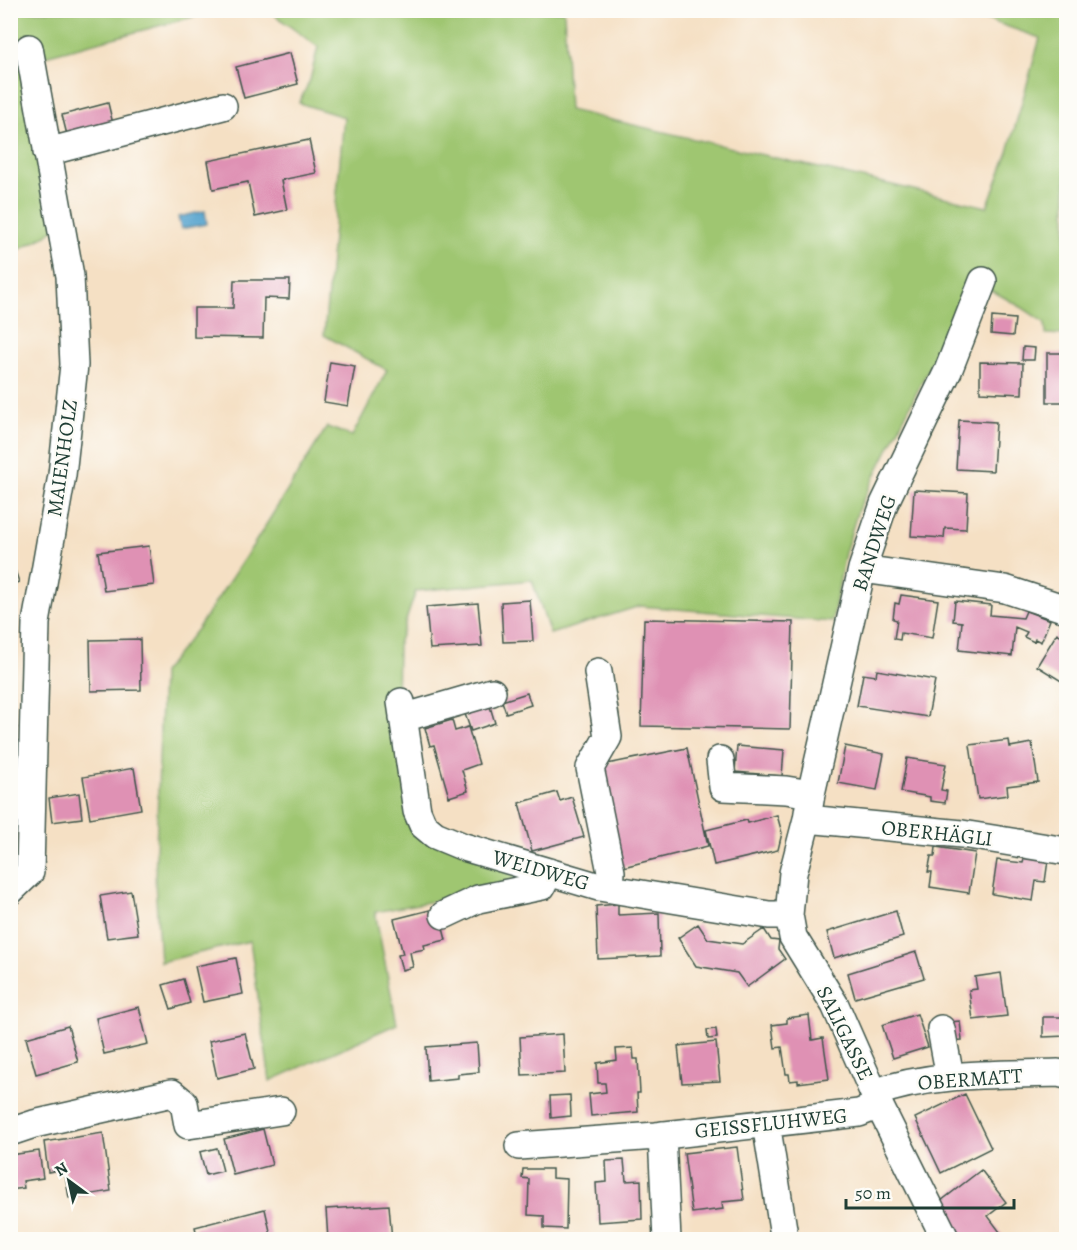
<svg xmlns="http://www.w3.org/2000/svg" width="1077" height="1250" viewBox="0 0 1077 1250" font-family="Alegreya,serif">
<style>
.green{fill:#9fc671;stroke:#5f8252;stroke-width:1.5}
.water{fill:#55a3ce;stroke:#3a7081;stroke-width:1.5}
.building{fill:#df91b4}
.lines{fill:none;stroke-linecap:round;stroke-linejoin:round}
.minor-casing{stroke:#3f554a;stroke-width:30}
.minor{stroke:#fff;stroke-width:27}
.labels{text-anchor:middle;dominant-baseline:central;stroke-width:5;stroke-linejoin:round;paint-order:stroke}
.street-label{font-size:21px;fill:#1f3d34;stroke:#fdfcf7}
</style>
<rect width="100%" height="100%" fill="#fdfcf7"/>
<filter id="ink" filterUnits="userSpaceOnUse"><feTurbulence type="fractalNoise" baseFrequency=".0167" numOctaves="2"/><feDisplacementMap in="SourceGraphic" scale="12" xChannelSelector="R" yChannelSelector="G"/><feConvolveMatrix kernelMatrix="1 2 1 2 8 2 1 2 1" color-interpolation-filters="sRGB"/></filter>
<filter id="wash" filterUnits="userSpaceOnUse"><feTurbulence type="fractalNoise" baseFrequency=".008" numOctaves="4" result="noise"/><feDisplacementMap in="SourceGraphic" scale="24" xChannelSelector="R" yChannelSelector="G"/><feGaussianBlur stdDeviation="1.35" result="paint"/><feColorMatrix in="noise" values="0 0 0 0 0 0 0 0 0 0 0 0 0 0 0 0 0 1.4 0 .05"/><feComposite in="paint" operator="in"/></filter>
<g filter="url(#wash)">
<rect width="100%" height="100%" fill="#f5e0c4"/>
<path class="green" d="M11,11H215L30,60L61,225L43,237L11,254Z
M269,11H564L569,110L987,207L1008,152L1040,38L962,11H1066V335L1046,334L1045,323L1021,307L973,280L858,510L845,553L832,622L640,606L550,634L532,580L416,591L398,644L397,705L412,808L535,882L375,912L397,1024L270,1081L250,941L160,962L155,881L162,673L198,628L254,544L327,427L352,436L387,370L324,335L344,117L299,103L310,80L318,47Z"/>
<path class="water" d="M205,211L207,224L181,229L178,217Z"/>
<g id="blocks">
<path class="building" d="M290,53L298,84L244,98L236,67Z
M108,103L113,124L67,135L62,115Z
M309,140L316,173L281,180L287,210L255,217L248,182L213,189L208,161Z
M234,280H290L289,299L264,298L263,338L194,337V308H233Z
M992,317L1015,319L1013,336L991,334Z
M1023,347L1035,348L1034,360H1022Z
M1047,353H1066V402H1047Z
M330,362L355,366L348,406L324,402Z
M980,362L1023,363L1022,394L980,392Z
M959,420L996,422L993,471L956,469Z
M914,490L968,493L966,529L945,528L944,538L911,536Z
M149,546L154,585L104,591L98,552Z
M10,555L19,582L10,585Z
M901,595L938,600L932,638L901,633L900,640L894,639L897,620L893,619L895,603L899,604Z
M530,600L533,641L503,642L501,602Z
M955,601L991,605L990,615L1023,618L1026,611L1050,620L1041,642L1035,639L1034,642L1024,637L1027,632L1015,627L1012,656L959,650L962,622L953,621Z
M478,603L482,646L430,649L426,607Z
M644,619L793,622L790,729L641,726Z
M1057,633L1066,639V684L1037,666Z
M140,639L141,690L91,691L90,640Z
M877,670L935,680L928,717L857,706L863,674L876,676Z
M527,693L531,705L506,713L502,701Z
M489,703L495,723L471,731L464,711Z
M452,720L455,731L468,727L479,764L462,770L468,791L449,797L434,745L430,746L425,728Z
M1009,740L1010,747L1032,743L1038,782L1007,786L1008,795L978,799L970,745Z
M737,746L784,750L782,776L735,772Z
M845,746L884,754L877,790L838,783Z
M687,748L708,846L619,868L597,766Z
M907,758L946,764L941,790L947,791L945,803L930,801V797L901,792Z
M134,768L141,809L90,818L83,777Z
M557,792L560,801L572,797L584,837L532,851L519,803Z
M79,793L82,818L52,822L49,798Z
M777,815L782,833L778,850L714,865L706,830L747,820L748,823Z
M936,847L975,853L969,893L930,887L932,872H928L931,856H935Z
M1025,856L1048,860L1045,882L1036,881L1033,901L992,894L997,860L1023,863Z
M131,891L138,934L107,938L100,896Z
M618,904V915L659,913L660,956L598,959L596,906Z
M438,908L446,940L424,945L425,949L410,952L413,967L402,970L398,955L403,954L394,919Z
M896,911L903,937L834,958L827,932Z
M698,924L708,939L742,944L764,929L771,940L779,941L778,949L785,959L747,987L737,973L696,966L678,938Z
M916,952L924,978L855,998L848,973Z
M236,958L243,994L203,1002L195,966Z
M1001,973L1007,1016L973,1020L969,990L977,989L975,977Z
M183,979L190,1003L171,1009L163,985Z
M1062,1000H1066V1036L1043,1037V1017H1062Z
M139,1007L148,1044L104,1054L96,1018Z
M917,1014L928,1047L893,1058L882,1025Z
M809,1015L812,1040L823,1038L829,1079L798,1083V1080L790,1081L789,1074H786L782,1047L775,1048L772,1025L787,1023V1018Z
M960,1021L962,1040L951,1041L949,1022Z
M68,1026L78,1062L36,1074L26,1038Z
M716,1029L717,1038L708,1039L707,1030Z
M245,1033L254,1069L217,1078L209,1041Z
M563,1034L565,1073L522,1075L520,1037Z
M716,1042L720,1081L682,1083L678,1046Z
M477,1043L479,1072L458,1074V1078L428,1081L426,1047Z
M633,1048L634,1059H638L640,1093H637L638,1112L591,1116L589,1094L606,1092L605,1083H598L597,1063L617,1060L616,1049Z
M965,1094L991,1148L941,1173L915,1118Z
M570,1095L571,1116L551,1118L550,1096Z
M263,1129L272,1165L233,1175L224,1139Z
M103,1133L111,1191L69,1198L64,1169L48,1172L44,1142Z
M737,1147L744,1200L722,1202L723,1209L692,1213L684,1153Z
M217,1148L223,1171L206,1175L200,1152Z
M39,1151L43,1178L23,1181L24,1188L10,1190V1155Z
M624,1160L626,1181L641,1180L642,1219L598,1222L596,1183L607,1182L606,1161Z
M523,1169H552V1178L567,1179L566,1229L544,1228V1216L528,1215L529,1179L522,1178Z
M981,1170L1006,1202L988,1216L1006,1240H957L932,1208Z
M389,1205L392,1240H328L326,1209Z
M265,1209L272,1240H198L195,1227Z
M733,1236V1240H714V1238Z"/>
</g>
</g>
<g filter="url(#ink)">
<use href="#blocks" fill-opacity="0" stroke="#3f554a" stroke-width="1.5"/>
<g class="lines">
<defs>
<path id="minor" d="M47,152L223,106
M862,569L1005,589L1066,609
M598,672L608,737L590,768L611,872L610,888
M401,702L417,811L423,825L435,835L464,847L599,887L769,915H789
M403,718L492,692
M720,760L723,787L786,790L811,794
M807,819L962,834L1066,851
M10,891L30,872L36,623L62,475L74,365L70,276L29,48
M444,915L478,899L542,886L549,872
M941,1029L950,1077
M874,1093C933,1072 996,1075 1058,1073L1066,1075
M766,1123L783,1229
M10,1132L34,1124L172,1093L184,1103L188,1125L281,1111
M662,1135L667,1240
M519,1146L656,1136L859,1113L879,1105
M946,1240L879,1105L835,1005L793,937L789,915L793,873L807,819L811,794L862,569L884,504L948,371L983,281"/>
</defs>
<use href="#minor" class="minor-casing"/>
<use href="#minor" class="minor"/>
</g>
</g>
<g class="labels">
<g class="street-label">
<text transform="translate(62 458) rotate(-82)">MAIENHOLZ</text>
<text transform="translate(874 543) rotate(-72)">BANDWEG</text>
<text transform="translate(937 833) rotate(6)">OBERHÄGLI</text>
<text transform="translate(541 870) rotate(16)">WEIDWEG</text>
<text transform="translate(845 1033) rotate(64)">SALIGASSE</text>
<text transform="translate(970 1079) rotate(-4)">OBERMATT</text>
<text transform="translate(771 1123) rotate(-6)">GEISSFLUHWEG</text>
</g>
</g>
<rect width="1077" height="1250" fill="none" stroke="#fdfcf7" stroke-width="36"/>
<g transform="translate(69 1181) rotate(327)" stroke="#fdfcf7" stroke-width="4.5" paint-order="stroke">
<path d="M0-4.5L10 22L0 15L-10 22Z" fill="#1f3d34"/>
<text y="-9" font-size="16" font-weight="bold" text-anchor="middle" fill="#1f3d34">N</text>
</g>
<path d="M846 1199v9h168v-9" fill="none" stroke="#1f3d34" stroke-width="3"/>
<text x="855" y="1199" font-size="18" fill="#1f3d34" stroke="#fdfcf7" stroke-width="4.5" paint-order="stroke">50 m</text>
</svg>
